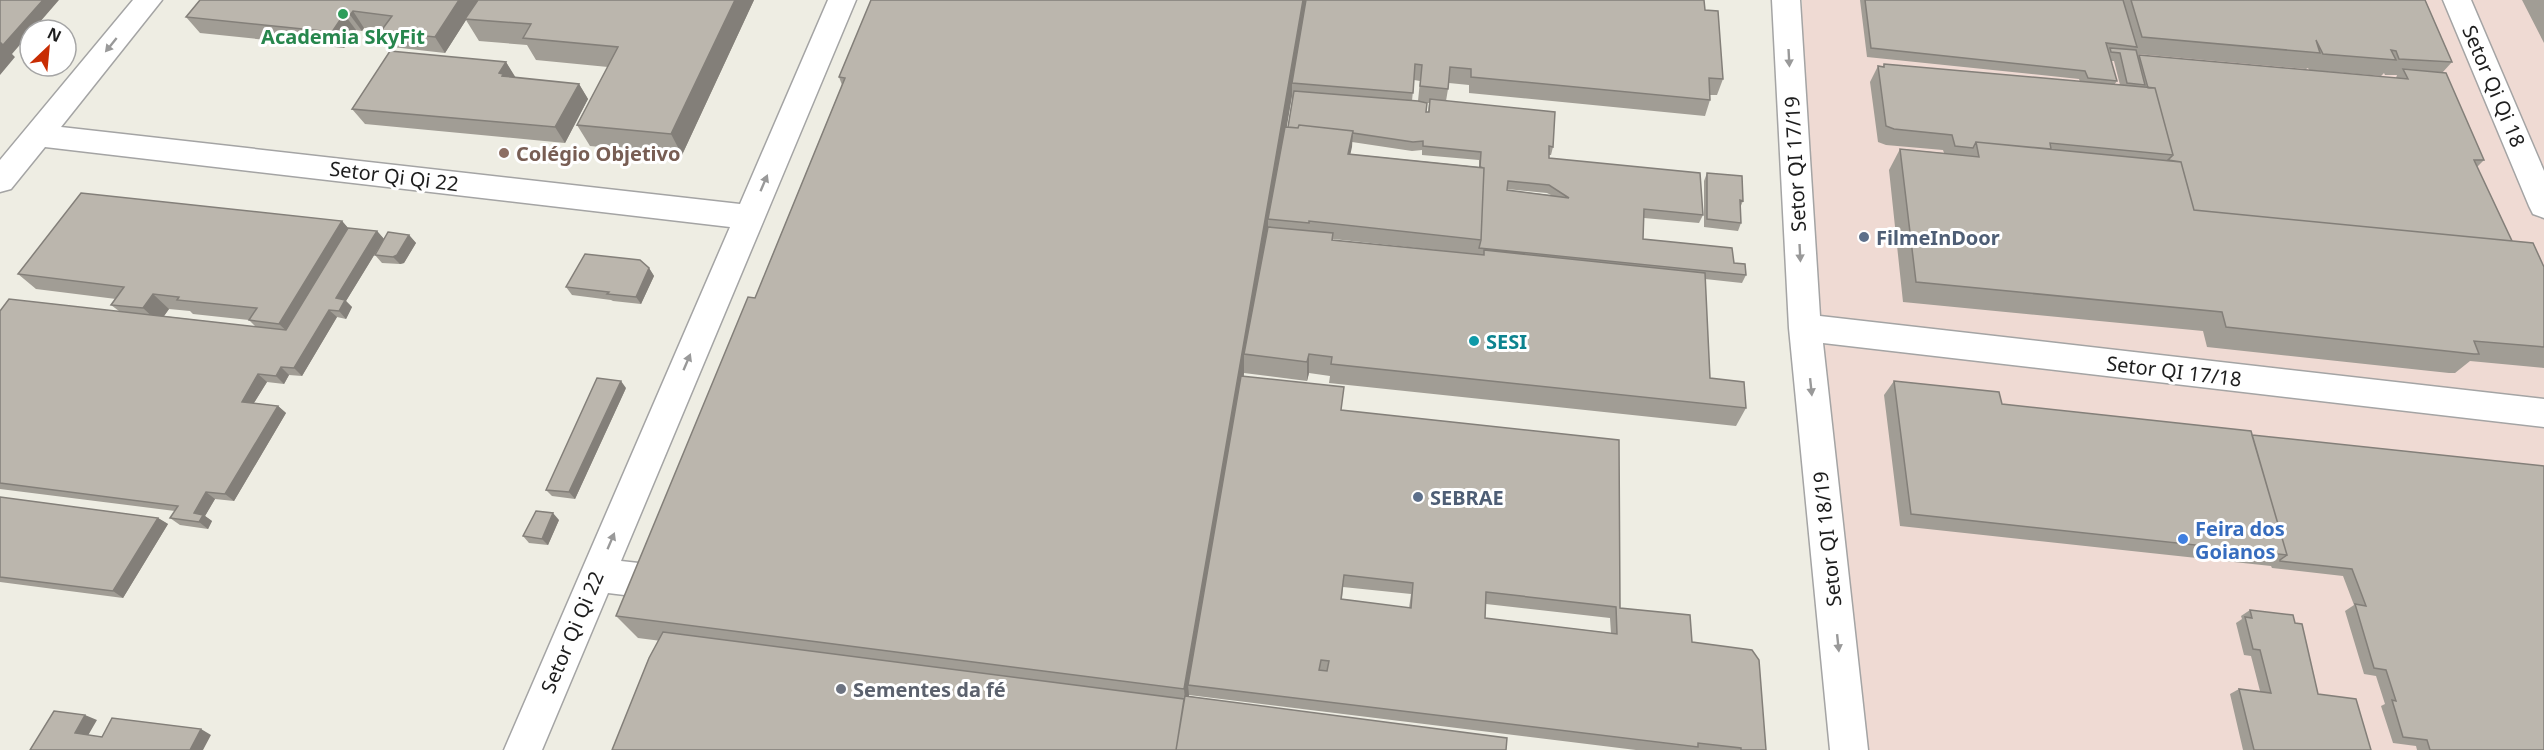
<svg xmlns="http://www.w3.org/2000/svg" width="2544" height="750" viewBox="0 0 2544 750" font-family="'Noto Sans',sans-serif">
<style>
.commercial{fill:#efdad3}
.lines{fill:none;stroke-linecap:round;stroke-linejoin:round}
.minor-casing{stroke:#a4a4a4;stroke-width:3}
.minor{fill:#fff;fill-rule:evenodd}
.wall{fill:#a19d95;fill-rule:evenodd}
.shaded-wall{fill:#837f79}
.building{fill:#bbb6ad;stroke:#837f79;stroke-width:1.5;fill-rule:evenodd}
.oneway{fill:#999}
.leisure-dot{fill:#2e9e5b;stroke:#fff;stroke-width:2}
.education-dot{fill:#8d6e63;stroke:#fff;stroke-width:2}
.service-dot{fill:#5c6f8a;stroke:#fff;stroke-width:2}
.culture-dot{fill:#0f9aa8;stroke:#fff;stroke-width:2}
.shop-dot{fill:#3f7fe0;stroke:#fff;stroke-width:2}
.worship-dot{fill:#6b7280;stroke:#fff;stroke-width:2}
.labels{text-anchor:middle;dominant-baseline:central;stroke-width:6;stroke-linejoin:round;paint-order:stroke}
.leisure-label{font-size:20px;font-weight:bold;fill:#27864d;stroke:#fff}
.street-label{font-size:20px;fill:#1d1d1d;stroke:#fff}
.education-label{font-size:20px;font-weight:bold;fill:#785e54;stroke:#fff;text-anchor:start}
.service-label{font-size:20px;font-weight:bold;fill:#4e5e75;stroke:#fff;text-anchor:start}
.culture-label{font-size:20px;font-weight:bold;fill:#0d838f;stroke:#fff;text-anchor:start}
.shop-label{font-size:20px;font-weight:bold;fill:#366cbe;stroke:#fff;text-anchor:start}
.worship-label{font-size:20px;font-weight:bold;fill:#5b616d;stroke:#fff;text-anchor:start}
</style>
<rect width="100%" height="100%" fill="#eeede3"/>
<path class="commercial" d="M1802,0H2544V750H1841L1805,328Z"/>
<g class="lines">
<defs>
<path id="minor" d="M133,0H162L61,127L740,204L828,0H856L621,561L674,567L687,572L692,584L687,596L674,601L608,593L542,750H504L730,227L45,147L11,189L0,192V160Z
M1772,0H1800L1820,316L2544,399V427L1823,343L1868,750H1830L1789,328Z
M2443,0H2471L2544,171V218L2533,214L2529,206Z"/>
</defs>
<use href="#minor" class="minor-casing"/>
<use href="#minor" class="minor"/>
</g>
<path class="wall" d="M200,0H754L682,155L590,146L577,125L608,67L536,60L527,45L479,41L466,20L445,53L392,47L381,31L382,29L364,28L362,31L356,30L344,48L200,33L186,17Z
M1860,0H2425L2452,62L2442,73L2484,160L2477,167L2512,241L2544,267V368L2470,361L2455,373H2449L2207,347L2203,331L1903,302L1889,170L1900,149L1944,153L1943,150L1886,145L1878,142L1870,82L1878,66L1883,67L1884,64L2080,82L2079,79L1867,57ZM2137,54L2306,69L2308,68L2309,70L2381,76L2384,73L2385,75H2397L2396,78L2139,55L2138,57ZM2111,61H2114L2120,85H2114L2117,81Z
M2522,0H2544V43Z
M1705,10L1723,79L1717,95H1710V100L1705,116L1469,93V85L1449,83L1446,101L1553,147L1551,155H1549V158L1703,215L1699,223L1644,218L1643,239L1734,263L1746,275L1742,283L1705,279L1710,378L1746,408L1736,426L1329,383L1330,376L1309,373L1307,381L1244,373V377L1342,410L1620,608L1692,642L1766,750H1636L1189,695V696L1506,750L638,638L616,616L755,298L842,85L839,77ZM1414,80L1420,81L1418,101H1412ZM1292,96V99L1288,127H1286ZM1425,103H1429L1428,112H1426ZM1352,142L1412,151L1422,150V155L1479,160V167L1350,154ZM1507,189L1547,193L1551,195L1507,190ZM1333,239L1454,252L1333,240ZM1343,587L1411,594L1409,608L1342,599ZM1486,604L1610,618L1611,633L1485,618Z
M506,62L515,78L579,84L588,99L565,143L365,124L352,109Z
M1707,173L1743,201L1740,208L1741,223L1738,231L1704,227V181Z
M342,221L348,228L377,231L384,239L346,301L352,307L346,319L337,317L302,376L289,375L284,384L267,382L254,403L278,406L286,413L234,501L215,499L205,516L212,521L208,529L180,525L170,518L175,511L0,489V311H119L111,305L116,299L36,289L18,274ZM169,309L190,311L193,314L249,320L256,327L164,316Z
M409,235L416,243L404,263L400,264L382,263L375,255Z
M649,268L654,276L641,304L613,301L611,300L572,295L566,287Z
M1894,381L2002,404L2252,435L2544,750H2417L2416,746L2393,743L2381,706L2385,704L2376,676L2364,674L2345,611L2354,605L2343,576L2272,568L2271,566L1900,526L1884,395Z
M626,388L575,499L552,496L546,490Z
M0,497L158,518L168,524L123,598L0,582Z
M559,520L548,545L529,543L523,536Z
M2250,610L2318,694L2371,750H2243L2230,694L2239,689L2260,691L2251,656L2244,655L2236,623L2242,619L2241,616Z"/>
<path class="shaded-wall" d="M43,0H59L33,30H30V33L12,54L15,57L0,75V42Z
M459,0H479L465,19L466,20L445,53L435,37Z
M735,0H754L682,155L671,134Z
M1303,0H1308L1292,83V96L1271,220L1268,219V234L1244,354V373L1191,685H1188L1189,695L1180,750L1185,700L1184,689Z
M353,11L364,28L362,31L350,15Z
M344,14L356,30L344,48L332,32Z
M506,62L516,78L511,86L499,73Z
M579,84L588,99L565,143L555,127Z
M1353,131L1352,147L1347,169L1348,154Z
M342,221L355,236L294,338L279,324Z
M377,231L384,239L346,301L352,307L346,319L339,311L336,298Z
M409,235L416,243L404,263L400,264L393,257Z
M649,268L654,276L641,304L636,297Z
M153,294L169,309L159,323L143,308Z
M329,310L337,317L302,376L294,368Z
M1309,354V373L1307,381V362Z
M281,367L289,375L284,384L276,376Z
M258,374L267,382L250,409L242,402Z
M621,381L626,388L575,499L569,492Z
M278,406L286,413L234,501L225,494Z
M206,492L215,499L205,516L212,521L208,529L199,522L194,513Z
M553,513L559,520L548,545L542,539Z
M158,518L168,524L123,598L113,591Z
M85,715L97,720L86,739L75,733Z
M201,729L211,735L203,750H189Z"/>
<path class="building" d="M0,0H43L3,45L0,42Z
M200,0H459L435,37L381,31L392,16L353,11L350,15L344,14L332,32L186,17Z
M478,0H735L671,134L577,125L618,47L523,38L531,24L465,19Z
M871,0H1303L1184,689L616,616L748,297L755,298L845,78L839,77Z
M1306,0H1704L1705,10L1718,11L1723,79L1709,78L1710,100L1471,77V69L1450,67L1448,89L1420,86L1422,65L1415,64L1413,93L1292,83Z
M1865,0H2123L2137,47L2106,43L2117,81L2088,78L2085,71L1871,48Z
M2131,0H2425L2452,62L2399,59L2396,51L2391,50L2396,60L2323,54L2316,40L2320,53L2142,37Z
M2110,48L2136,50L2145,85L2127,83L2120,53L2111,52Z
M390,51L506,62L499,73L503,74L502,76L579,84L555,127L352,109Z
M2139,55L2408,79L2403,69L2446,73L2484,160H2474L2512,241L2194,210L2181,162L2168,160L2173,155L2155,88H2148Z
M1884,64L2155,88L2173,155L2050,143L2051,149L1976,142L1973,148L1955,146L1952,135L1894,129L1886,126L1878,66L1884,67Z
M1294,91L1418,101L1427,103L1426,112H1429L1430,99L1555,112L1553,147L1549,146V158L1700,173L1703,215L1644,209L1643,239L1732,248L1734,263L1745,264L1746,275L1479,248L1481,240L1484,168L1480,167L1481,152L1423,146V141L1413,142L1353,133V131L1299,125L1298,128L1288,127ZM1508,181L1549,185L1569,198L1507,190Z
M1299,125L1353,131L1348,154L1484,168L1481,240L1309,221V223L1268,219L1285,127L1298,128Z
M1976,142L2181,162L2194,210L2533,243L2544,267V347L2474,341L2479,354H2474L2226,327L2222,312L1916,282L1900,149L1979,157Z
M1707,173L1742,176L1743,201L1740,200L1741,223L1707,219Z
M81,193L342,221L279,324L249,320L257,308L177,300L179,297L153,294L143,308L111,305L124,287L18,274Z
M1268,227L1333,233L1332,240L1484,255V250L1705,273L1710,378L1744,382L1746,408L1331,364L1332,357L1309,354L1307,362L1244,354Z
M348,228L377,231L336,298L345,300L339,311L329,310L294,368L281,367L276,376L258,374L242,402L278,406L225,494L206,492L194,513L203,515L199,522L170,518L178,506L0,483V311L9,299L286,330Z
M388,232L409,235L397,255L393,257L375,255Z
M585,254L640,260L649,268L636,297L607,294L609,292L566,287Z
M1241,376L1344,387L1341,410L1619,440L1620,608L1690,615L1692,642L1752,650L1759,660L1766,750H1741V748L1698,743V747L1188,685ZM1344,575L1413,583L1411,608L1341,599ZM1486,592L1616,607L1617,634L1485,618ZM1321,660L1329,661L1327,671L1319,670Z
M597,378L621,381L569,492L546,490Z
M1894,381L1999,392L2002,404L2251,431L2287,555L1911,514Z
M2252,435L2544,466V750H2430L2427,740L2403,737L2392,700L2396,701L2386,670L2374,668L2355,604L2366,606L2352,569L2280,561V560L2287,555Z
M0,497L158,518L113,591L0,577Z
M536,511L553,513L542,539L523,536Z
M2250,610L2293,615L2295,623L2302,624L2318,694L2356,699L2371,750H2254L2239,689L2271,693L2260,650L2253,649L2245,617L2252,618Z
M663,632L1184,699L1176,750H612L649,658Z
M1185,696L1507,738L1506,750H1176Z
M54,711L85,715L75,733L102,737L112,718L201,729L190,750H30Z"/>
<defs><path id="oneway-solid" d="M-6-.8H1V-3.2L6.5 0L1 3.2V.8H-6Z" transform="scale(1.5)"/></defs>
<g class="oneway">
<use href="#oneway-solid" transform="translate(111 45) rotate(129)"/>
<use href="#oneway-solid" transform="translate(1789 58) rotate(87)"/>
<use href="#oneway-solid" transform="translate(764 183) rotate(-67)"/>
<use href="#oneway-solid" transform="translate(1800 253) rotate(87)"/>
<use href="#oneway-solid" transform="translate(687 362) rotate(-67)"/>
<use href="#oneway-solid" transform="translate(1811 387) rotate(84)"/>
<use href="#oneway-solid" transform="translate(611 541) rotate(-67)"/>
<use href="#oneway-solid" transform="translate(1838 643) rotate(84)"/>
</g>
<circle class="leisure-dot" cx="343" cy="14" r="6"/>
<circle class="education-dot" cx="504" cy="153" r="6"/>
<g class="service-dot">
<circle cx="1864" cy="237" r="6"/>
<circle cx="1418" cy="497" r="6"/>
</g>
<circle class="culture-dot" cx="1474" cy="341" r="6"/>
<circle class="shop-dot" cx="2183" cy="539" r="6"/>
<circle class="worship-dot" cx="841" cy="689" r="6"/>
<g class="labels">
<g class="leisure-label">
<text x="343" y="36">Academia SkyFit</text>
</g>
<g class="street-label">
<text transform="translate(2494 86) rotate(67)">Setor Qi Qi 18</text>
<text transform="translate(1795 164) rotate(-93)">Setor QI 17/19</text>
<text transform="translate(394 176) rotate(7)">Setor Qi Qi 22</text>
<text transform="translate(2174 371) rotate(7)">Setor QI 17/18</text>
<text transform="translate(1827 539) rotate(-96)">Setor QI 18/19</text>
<text transform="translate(572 632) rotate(-67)">Setor Qi Qi 22</text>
</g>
<g class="education-label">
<text x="516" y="153">Colégio Objetivo</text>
</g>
<g class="service-label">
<text x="1876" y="237">FilmeInDoor</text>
<text x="1430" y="497">SEBRAE</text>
</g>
<g class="culture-label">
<text x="1486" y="341">SESI</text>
</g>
<g class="shop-label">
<text x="2195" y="528">Feira dos<tspan x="2195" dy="23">Goianos</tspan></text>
</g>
<g class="worship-label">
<text x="853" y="689">Sementes da fé</text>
</g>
</g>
<g transform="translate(48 48) rotate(26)"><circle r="28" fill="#ffffff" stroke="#a5a5a5" stroke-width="1.5"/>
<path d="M0-4.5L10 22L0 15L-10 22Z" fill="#c82d03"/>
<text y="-9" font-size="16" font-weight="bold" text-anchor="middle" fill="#1d1d1d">N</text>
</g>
</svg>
